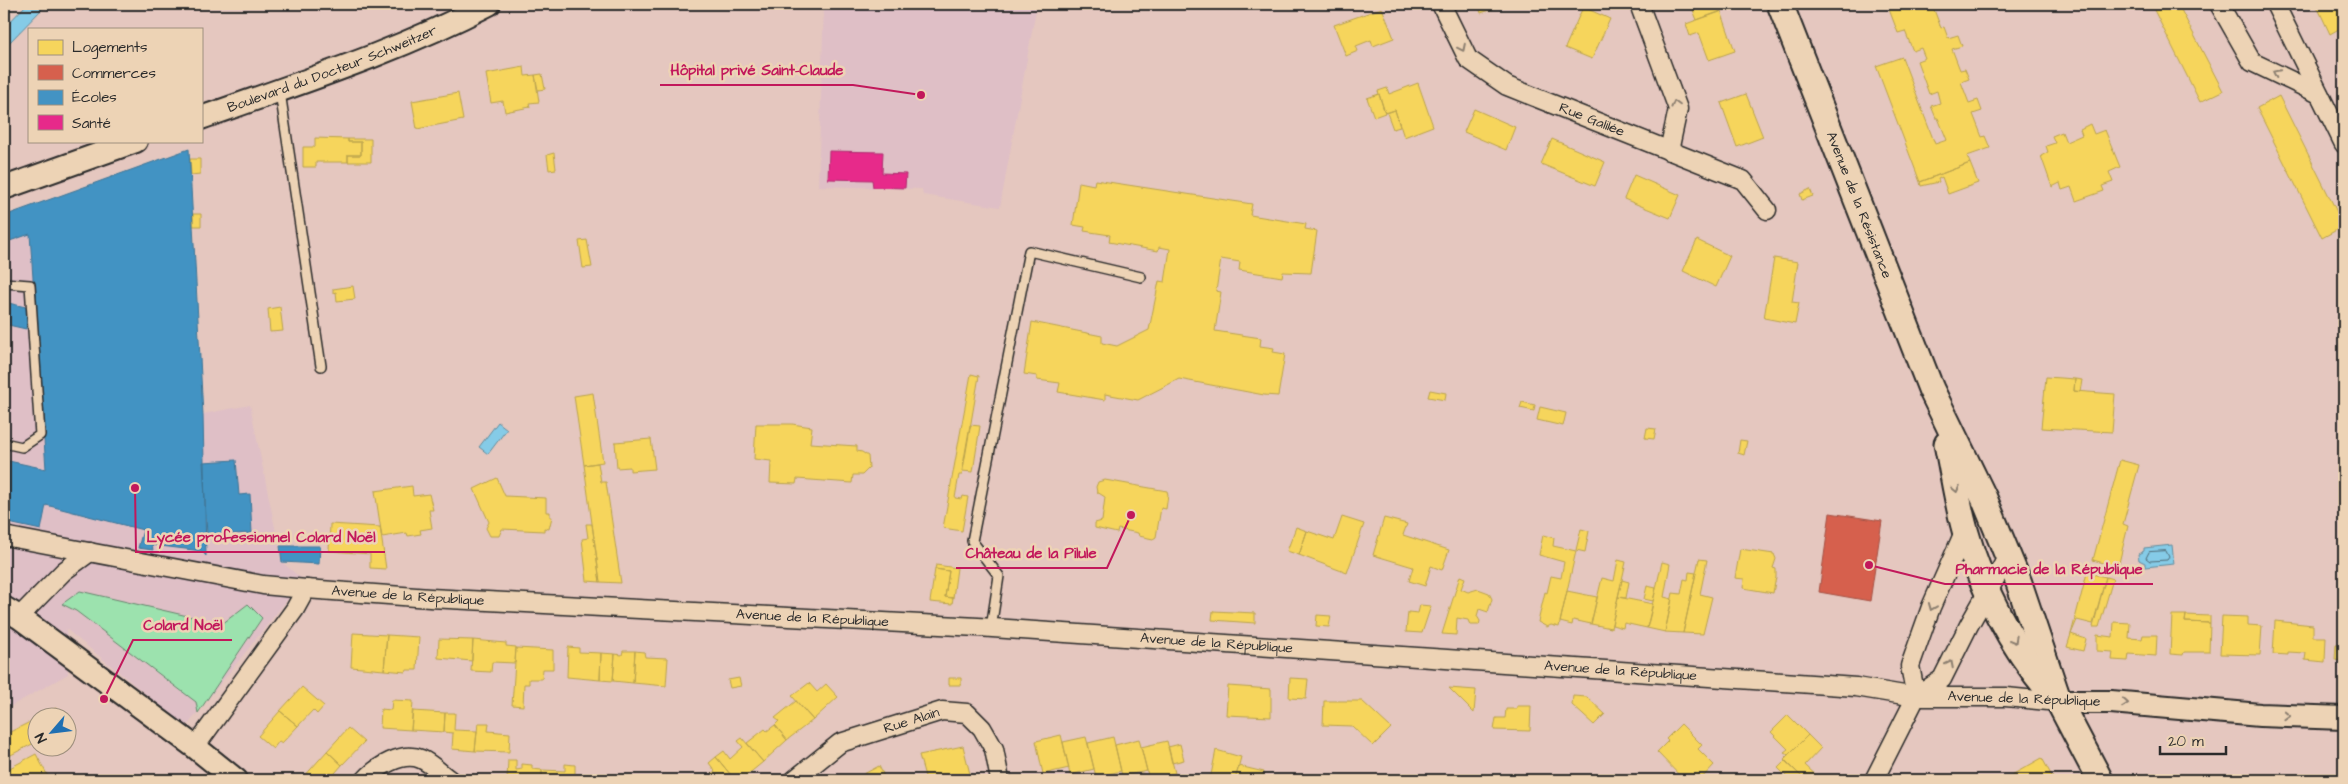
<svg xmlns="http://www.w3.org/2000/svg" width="2348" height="784" viewBox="0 0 2348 784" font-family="'Architects Daughter',sans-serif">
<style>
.built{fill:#dfbfc6}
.green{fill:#9ce2ae;stroke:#64866c}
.water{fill:#85cbe7;stroke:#618b9c}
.homes{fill:#f6d55c;stroke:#b9a24d}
.shops{fill:#d6604d;stroke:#a35043}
.schools{fill:#4393c3;stroke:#3c7495}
.health{fill:#e7298a;stroke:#af2a6e}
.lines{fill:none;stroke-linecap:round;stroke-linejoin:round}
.shore{stroke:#4f6b76;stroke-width:1}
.service-casing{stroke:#2b2b2b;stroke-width:12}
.minor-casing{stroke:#2b2b2b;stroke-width:21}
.tertiary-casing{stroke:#2b2b2b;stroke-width:26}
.secondary-casing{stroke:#2b2b2b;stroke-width:29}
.service{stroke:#edd3b5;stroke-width:9}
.minor{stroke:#edd3b5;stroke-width:18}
.tertiary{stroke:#edd3b5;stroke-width:22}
.secondary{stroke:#edd3b5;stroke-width:25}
.oneway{stroke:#8c7f70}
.labels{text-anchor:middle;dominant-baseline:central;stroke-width:5;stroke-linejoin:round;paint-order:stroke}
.street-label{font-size:14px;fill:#2b2b2b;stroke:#edd3b5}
.leader{fill:none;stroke:#c2185b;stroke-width:2}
.callout-dot{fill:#c2185b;stroke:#edd3b5;stroke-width:2}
.callout-label{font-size:15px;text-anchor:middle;font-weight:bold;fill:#c2185b;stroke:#edd3b5;stroke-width:5;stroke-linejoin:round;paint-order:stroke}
</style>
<rect width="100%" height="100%" fill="#e5c7bf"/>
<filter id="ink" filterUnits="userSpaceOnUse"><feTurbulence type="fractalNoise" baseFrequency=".02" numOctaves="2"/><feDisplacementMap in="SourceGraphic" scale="10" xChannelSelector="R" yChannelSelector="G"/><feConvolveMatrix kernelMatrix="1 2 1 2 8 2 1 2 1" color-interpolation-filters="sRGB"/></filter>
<g filter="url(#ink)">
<path class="built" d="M824,4H1037L1000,207L923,195L922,189L818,186Z
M189,149L203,414L250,405L282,562L303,580L186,727L66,629L68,674L4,710V216Z"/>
<path class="green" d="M80,591L222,624L248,604L262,618L198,713L196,702L76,611L62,604Z"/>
<path class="water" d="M27,4H47L4,48V28Z
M498,422L507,429L488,454L479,447Z
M2172,545L2174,564L2145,567V563L2139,560L2138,554L2144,551V548Z"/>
<path class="homes" d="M1478,4H1503L1504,5L1481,13Z
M1711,4H1716L1720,12L1697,20L1693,10Z
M1887,4H1939L1933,7L1941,28L1944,27L1948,38L1958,35L1962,46L1952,49L1960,70L1965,69L1969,79L1961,82L1969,103L1978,100L1982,111L1973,114L1982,137L1985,136L1990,148L1967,156L1970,163L1920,182L1876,66L1902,57L1935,144L1947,140L1938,118H1936L1931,106L1940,103L1937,91L1929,94L1917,61L1925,58L1921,48L1913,51L1905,31L1898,33Z
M2151,4H2178L2223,91L2200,102Z
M2316,4H2343L2344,26L2330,34Z
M1583,7L1610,19L1592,59L1565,48Z
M1382,8L1394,38L1373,46L1371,40L1356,46L1358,51L1346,56L1334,25Z
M1721,11L1735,51L1709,60L1699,33L1690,36L1686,24Z
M524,67L525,76L535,75L539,102L529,103L530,107L505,112L503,101L491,103L486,74Z
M542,74L545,89L538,90L535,75Z
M1418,83L1433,126L1404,137L1395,110L1385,113L1378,91L1387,88L1389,94Z
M458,93L463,120L417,129L412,101Z
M1379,94L1385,113L1374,117L1367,98Z
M1746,94L1763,137L1737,147L1721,103Z
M2279,96L2344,226L2322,238L2257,108Z
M1474,109L1515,127L1506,150L1464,132Z
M1395,110L1400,127L1393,129L1387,113Z
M2090,124L2094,134L2105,130L2120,167L2109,172L2113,182L2102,186L2104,191L2076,201L2071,187L2062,190L2060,183L2052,187L2041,156L2048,152L2046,146L2055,143L2052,136L2062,132L2066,142L2082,135L2080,129Z
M315,138L348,139V142H361V155H348V162H316V167H303V147H315Z
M348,139H371V162H348V155H361V142H348Z
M1552,139L1605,162L1595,186L1541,164Z
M554,153L556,169L549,170L547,155Z
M190,159H200V174L191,175Z
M1970,163L1978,183L1948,194L1942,177L1938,179L1939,182L1921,186L1920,182Z
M1634,175L1680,195L1670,218L1624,199Z
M1095,180L1252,204L1250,215L1306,224L1305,229L1317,231L1311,273L1283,272L1282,277L1239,270L1240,262L1221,259L1216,291L1221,292L1215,331L1261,338L1260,346L1274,348L1273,352L1285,354L1278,396L1264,395L1179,379L1138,400L1105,394V400L1058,392L1060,383L1037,380V376L1024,374L1032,322L1102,336V343L1117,346L1149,330L1159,281L1165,282L1170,249L1159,247L1158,251L1109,242L1110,235L1084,231L1085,227L1073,225L1079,182L1094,185Z
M1810,189L1813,196L1802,200L1800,194Z
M193,214H201V226H193Z
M587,240L592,267L583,268L579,241Z
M1697,240L1730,256L1716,287L1683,271Z
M1774,258L1798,262L1792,302L1799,303L1795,324L1764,318Z
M353,286L355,299L337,301L336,292L333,293V289Z
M280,307L283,331L270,332L268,309Z
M971,374L979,376L962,475H959L955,498L962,499L963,496L968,497L962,531L943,528Z
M2046,377L2075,379L2074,391L2115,394L2112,432L2041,428Z
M2075,379L2082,380L2080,392L2074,391Z
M1430,390L1446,393L1445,400L1428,397Z
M593,393L603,462L584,465L574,396Z
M1522,402L1535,405L1534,411L1520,408Z
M1540,407L1566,413L1563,426L1537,420Z
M756,424H792L812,427L810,443L857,446V451L862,452L868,456L869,468L862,475H853L852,483L797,479L796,484L770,483L771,461L754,459Z
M970,425L980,426L973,472L962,471Z
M1647,428L1656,429L1654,439L1645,438Z
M651,439L655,469L630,471V467L617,468L615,442Z
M1740,440L1747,441L1744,455L1738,453Z
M2120,460L2139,465L2123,524L2128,526L2118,567L2093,560Z
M598,463L601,482H606L621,583L600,582L584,465Z
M497,478L505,496L546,498V512H550V517H552L549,529L544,528V531L502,529L499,536H490L486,528L489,522L474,489Z
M1105,480L1167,491L1168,495L1166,509L1161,508L1156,537L1153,539L1139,536L1138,533L1118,529L1117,533L1095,528V523L1102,521L1105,497L1097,492L1096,487L1098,482Z
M412,486L413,496L429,494L433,510H429L432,528L420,530L421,534L408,536L407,533L382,537L375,491Z
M1342,517L1364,524L1347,573L1299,555L1307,531L1334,540Z
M1384,518L1407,524L1403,535L1449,550L1442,570L1431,566L1425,586L1409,581L1413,567L1373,555Z
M330,524L380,527L386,569L370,568V554L329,551Z
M586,524H592L600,582L587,581L582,539L588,538Z
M1296,527L1307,531L1299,555L1287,551Z
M1581,529L1589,531L1585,552L1576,550Z
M1543,535L1554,538L1553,546L1576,551L1559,627L1551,625L1547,627L1538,622L1545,592L1547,593L1551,576L1561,578L1564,562L1539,555Z
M1740,549L1774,554L1776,559L1773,568L1776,569V577L1773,593L1743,588L1744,579L1735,578Z
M1699,559L1707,560L1700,594L1712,597L1703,634L1683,633Z
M1618,560L1626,562L1611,628L1591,624L1602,578L1614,581Z
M1662,562L1670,564L1664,597L1672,599L1665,632L1647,628Z
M936,565L957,568L953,598L945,597L949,571L935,569Z
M935,569L949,571L945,597L953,598L952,604L930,602Z
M1689,572L1696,573L1683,633L1665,632L1673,593L1681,594L1684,579L1688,580Z
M2087,573L2106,577L2093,624L2077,620L2071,634Z
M1460,576L1465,578L1461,589L1468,592L1478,589L1489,593L1492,599L1488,612L1479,609L1477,616L1480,621L1479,625H1470L1468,620L1457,618L1456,635L1442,634Z
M2106,577L2113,579L2099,627H2093Z
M1622,580L1629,582L1626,598L1618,597Z
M1647,586L1656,588L1653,601L1644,599Z
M1567,591L1597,597L1591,624L1573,620L1572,625L1560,622Z
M1618,597L1653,604L1647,628L1624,623L1623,628L1612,625Z
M1420,605L1431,606L1422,633L1406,632L1408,612L1418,613Z
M1213,611L1255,613V623L1212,620Z
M1317,615L1331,616L1329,627L1316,626Z
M2172,615H2186L2185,622L2210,623L2209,652H2184L2183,655L2170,654Z
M2186,615L2210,616V623L2185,622Z
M2222,616L2248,617V625L2262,626L2260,655L2220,654Z
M2275,621L2313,625V637H2326L2325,662L2305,660L2306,653L2288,652V655L2273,654Z
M2114,622L2130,623L2129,638L2142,639L2143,635H2157L2156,656L2129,654L2128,661L2112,660L2113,652L2097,651V635L2113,637Z
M353,633L387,635L384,670L351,667Z
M2071,634L2086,639L2083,651L2067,647Z
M387,635L419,637L417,670H407L406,672L384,670Z
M439,639L473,640L472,661L438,658Z
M473,640L506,643V646L516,647L515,663L492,662L491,672L471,671Z
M2336,644H2344V661L2335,660Z
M568,647L579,648V652L601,653L600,680L567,677Z
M516,648L553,650V669H543L542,679H529V684H524L523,706L512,705Z
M623,651H635L633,683L613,681L615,654L622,655Z
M635,651L644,652L645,657L668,658L666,686L633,683Z
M601,653L615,654L613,681L600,680Z
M739,678L741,686L730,688L728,680Z
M949,678H961V685H949Z
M1290,678L1308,679L1306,699L1289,698Z
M809,683L817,692L826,684L838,697L813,720L792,696Z
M1228,686L1271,689V717L1226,715Z
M302,687L324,706L317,714L313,710L298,726L280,711Z
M1449,688L1476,690L1474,713Z
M1573,696L1587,697L1605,714L1594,725L1572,705Z
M392,700L413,701L411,730L380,728L381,709L391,710Z
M796,701L813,720L787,740L775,725L779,721L775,718Z
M1324,701H1362L1391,728L1373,746L1352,726L1323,725Z
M1517,706H1531L1530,731L1494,730L1496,718H1505L1506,709H1517Z
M56,708L61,716H41Z
M280,711L298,726L282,743L279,741L273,749L258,736Z
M413,711L445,713L444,732L411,730Z
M445,713H455L454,730L477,731L475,751L452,749L453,733L444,732Z
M1788,715L1808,735L1788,755L1784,752L1788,749L1771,732Z
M38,718V741L7,757L4,752V735Z
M478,723H489L488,731L510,733L509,752L475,751Z
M1681,724L1702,745L1698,749L1714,765L1700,780H1684L1657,752L1668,741L1666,739Z
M775,725L787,740L763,762L747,743L765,729L767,731Z
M348,728L364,742L342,765L327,751Z
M1061,735L1069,768L1043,774L1036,741Z
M1808,735L1821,748L1805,765L1821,780H1805L1784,759Z
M1086,737L1094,769L1070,775L1063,742Z
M1113,737L1121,771L1096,777L1088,743Z
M742,738L763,762L741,780H735L716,757L724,751L730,759L743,747L738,741Z
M1139,739L1147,771L1122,776L1115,745Z
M1167,741L1175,773L1149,779L1141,747Z
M1180,744L1184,760L1172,763L1168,747Z
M963,746L970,774L945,780H926L919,755Z
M1216,750L1241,757L1235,780H1210Z
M327,751L342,765L329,780H306L303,778Z
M36,754L50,780H4V771Z
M716,757L735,780H704L715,771L709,763Z
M2042,758L2054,780H2003Z
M508,760H516V770L522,769V764L532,765V769L542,770V780H507Z
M1785,761L1802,777L1798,780H1790L1778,768Z
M565,764L575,765V780H542V770L565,771Z
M879,766L886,780H865L862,775Z
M1239,766L1264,772L1262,780H1235Z
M2147,774L2182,777V780H2147Z"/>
<path class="shops" d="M1830,513L1882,521L1870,601L1819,592Z"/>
<path class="schools" d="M189,149L203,415L206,556L202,551L152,545L153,550L138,548L143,530L46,505L41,530L4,522V460L46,469L30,234L4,243V216Z
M4,302L30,308L26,329L4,324Z
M236,460L239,495L250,494L252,533L207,535L203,462Z
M280,546H320L319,564L282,562Z"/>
<path class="health" d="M829,151L883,152L882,173L906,174L905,188L873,187L872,180L828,179Z"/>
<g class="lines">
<path class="shore" d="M2166,551L2169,557L2167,560L2150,561L2146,558L2149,552Z"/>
<defs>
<path id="service" d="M280,92L321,366
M4,283L30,285L40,435L22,447L4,443
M991,628L999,576L972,541L1029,251L1141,277"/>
<g id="minor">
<path id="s1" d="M1441,4L1468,59L1507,86L1743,180L1767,210"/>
<path d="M1639,4L1678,109L1669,151"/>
<path d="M2219,4L2252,62L2319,94"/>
<path d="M2275,4L2344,144"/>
<path id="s2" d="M4,536L263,585L306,589L430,598L978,627L1856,687L1916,697H2006L2059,702"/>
<path d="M19,617L64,571L90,552"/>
<path d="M1916,697L1910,666L1931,607L1965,530"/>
<path d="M195,747L295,609L306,589"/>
<path d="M365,780C377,767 402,751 421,759C431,763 441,774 450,780"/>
<path id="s3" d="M794,780L840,743L942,711L967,713L982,728L994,749L1000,780"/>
<path d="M1874,780L1916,697L1942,679L1969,625L2008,556"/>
</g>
<g id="tertiary">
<path id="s4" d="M201,118C299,83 397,52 489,4"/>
<path d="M4,188L136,141"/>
<path d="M4,608L19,617L195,747L236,780"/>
<path d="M2059,702H2111L2260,715L2344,718"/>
</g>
<g id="secondary">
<path id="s5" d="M1780,4L1931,389L1984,498L2019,583L2059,702L2100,780"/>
<path d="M1947,444C1953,472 1957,502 1965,530C1981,588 2011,646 2050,692"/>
</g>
</defs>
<use href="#service" class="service-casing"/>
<use href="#minor" class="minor-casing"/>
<use href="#tertiary" class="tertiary-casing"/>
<use href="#secondary" class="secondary-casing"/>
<use href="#service" class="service"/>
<use href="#minor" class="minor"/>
<use href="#tertiary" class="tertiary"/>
<use href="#secondary" class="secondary"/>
</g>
<defs><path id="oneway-chevron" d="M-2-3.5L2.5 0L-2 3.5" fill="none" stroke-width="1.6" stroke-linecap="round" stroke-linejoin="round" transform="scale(1.25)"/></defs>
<g class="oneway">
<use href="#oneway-chevron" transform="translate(1462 48) rotate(64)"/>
<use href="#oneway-chevron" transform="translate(2276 73) rotate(-154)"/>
<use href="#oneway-chevron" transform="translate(1675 104) rotate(-105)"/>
<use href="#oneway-chevron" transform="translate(1956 489) rotate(78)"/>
<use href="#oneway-chevron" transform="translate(1932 607) rotate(112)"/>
<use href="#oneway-chevron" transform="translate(2014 640) rotate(61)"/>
<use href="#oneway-chevron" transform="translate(1950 664) rotate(-63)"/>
<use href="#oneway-chevron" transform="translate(2125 703) rotate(5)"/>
<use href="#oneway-chevron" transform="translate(2287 716) rotate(2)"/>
</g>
</g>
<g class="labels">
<g class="street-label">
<text stroke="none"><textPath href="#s4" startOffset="140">Boulevard du Docteur Schweitzer</textPath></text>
<text stroke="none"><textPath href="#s1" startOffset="200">Rue Galilée</textPath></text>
<text stroke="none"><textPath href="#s5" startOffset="216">Avenue de la Résistance</textPath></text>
<text stroke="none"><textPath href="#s2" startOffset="409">Avenue de la République</textPath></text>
<text stroke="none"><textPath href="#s2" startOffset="814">Avenue de la République</textPath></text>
<text stroke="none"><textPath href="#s2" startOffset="1219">Avenue de la République</textPath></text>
<text stroke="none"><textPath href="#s2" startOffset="1624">Avenue de la République</textPath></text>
<text transform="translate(2024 699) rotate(2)">Avenue de la République</text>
<text stroke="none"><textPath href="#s3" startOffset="134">Rue Alain</textPath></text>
</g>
</g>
<path class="leader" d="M921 95L853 85H660M135 488L136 552H385M1131 515L1107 568H956M1869 565L1945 584H2153M104 699L133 640H232"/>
<g class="callout-dot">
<circle cx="921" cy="95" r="5"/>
<circle cx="135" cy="488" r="5"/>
<circle cx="1131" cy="515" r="5"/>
<circle cx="1869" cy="565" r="5"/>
<circle cx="104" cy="699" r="5"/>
</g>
<g class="callout-label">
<text x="757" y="75">Hôpital privé Saint-Claude</text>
<text x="261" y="542">Lycée professionnel Colard Noël</text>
<text x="1031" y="558">Château de la Pilule</text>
<text x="2049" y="574">Pharmacie de la République</text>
<text x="183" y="630">Colard Noël</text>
</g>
<rect width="2348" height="784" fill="none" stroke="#edd3b5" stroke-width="20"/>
<rect x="10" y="10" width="2328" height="764" fill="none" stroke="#2b2b2b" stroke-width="2" filter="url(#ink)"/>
<rect x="28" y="28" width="175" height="115" fill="#edd3b5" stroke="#9f907e"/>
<rect x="38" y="40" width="25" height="15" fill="#f6d55c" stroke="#9f907e"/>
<text x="72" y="52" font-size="15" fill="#2b2b2b">Logements</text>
<rect x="38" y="65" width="25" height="15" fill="#d6604d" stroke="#9f907e"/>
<text x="72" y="78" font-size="15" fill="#2b2b2b">Commerces</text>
<rect x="38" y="90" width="25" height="15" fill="#4393c3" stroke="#9f907e"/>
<text x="72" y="102" font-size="15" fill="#2b2b2b">Écoles</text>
<rect x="38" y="115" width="25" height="15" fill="#e7298a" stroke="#9f907e"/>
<text x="72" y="128" font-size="15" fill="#2b2b2b">Santé</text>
<g transform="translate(52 732) rotate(242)"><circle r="24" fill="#edd3b5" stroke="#9f907e"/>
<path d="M0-4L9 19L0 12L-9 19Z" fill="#1f6fb2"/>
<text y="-8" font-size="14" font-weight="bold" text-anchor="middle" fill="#2b2b2b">N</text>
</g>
<path d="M2160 746v8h66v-8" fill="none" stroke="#2b2b2b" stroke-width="2.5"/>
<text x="2168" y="746" font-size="15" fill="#2b2b2b" stroke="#edd3b5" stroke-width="4" paint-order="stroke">20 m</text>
</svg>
